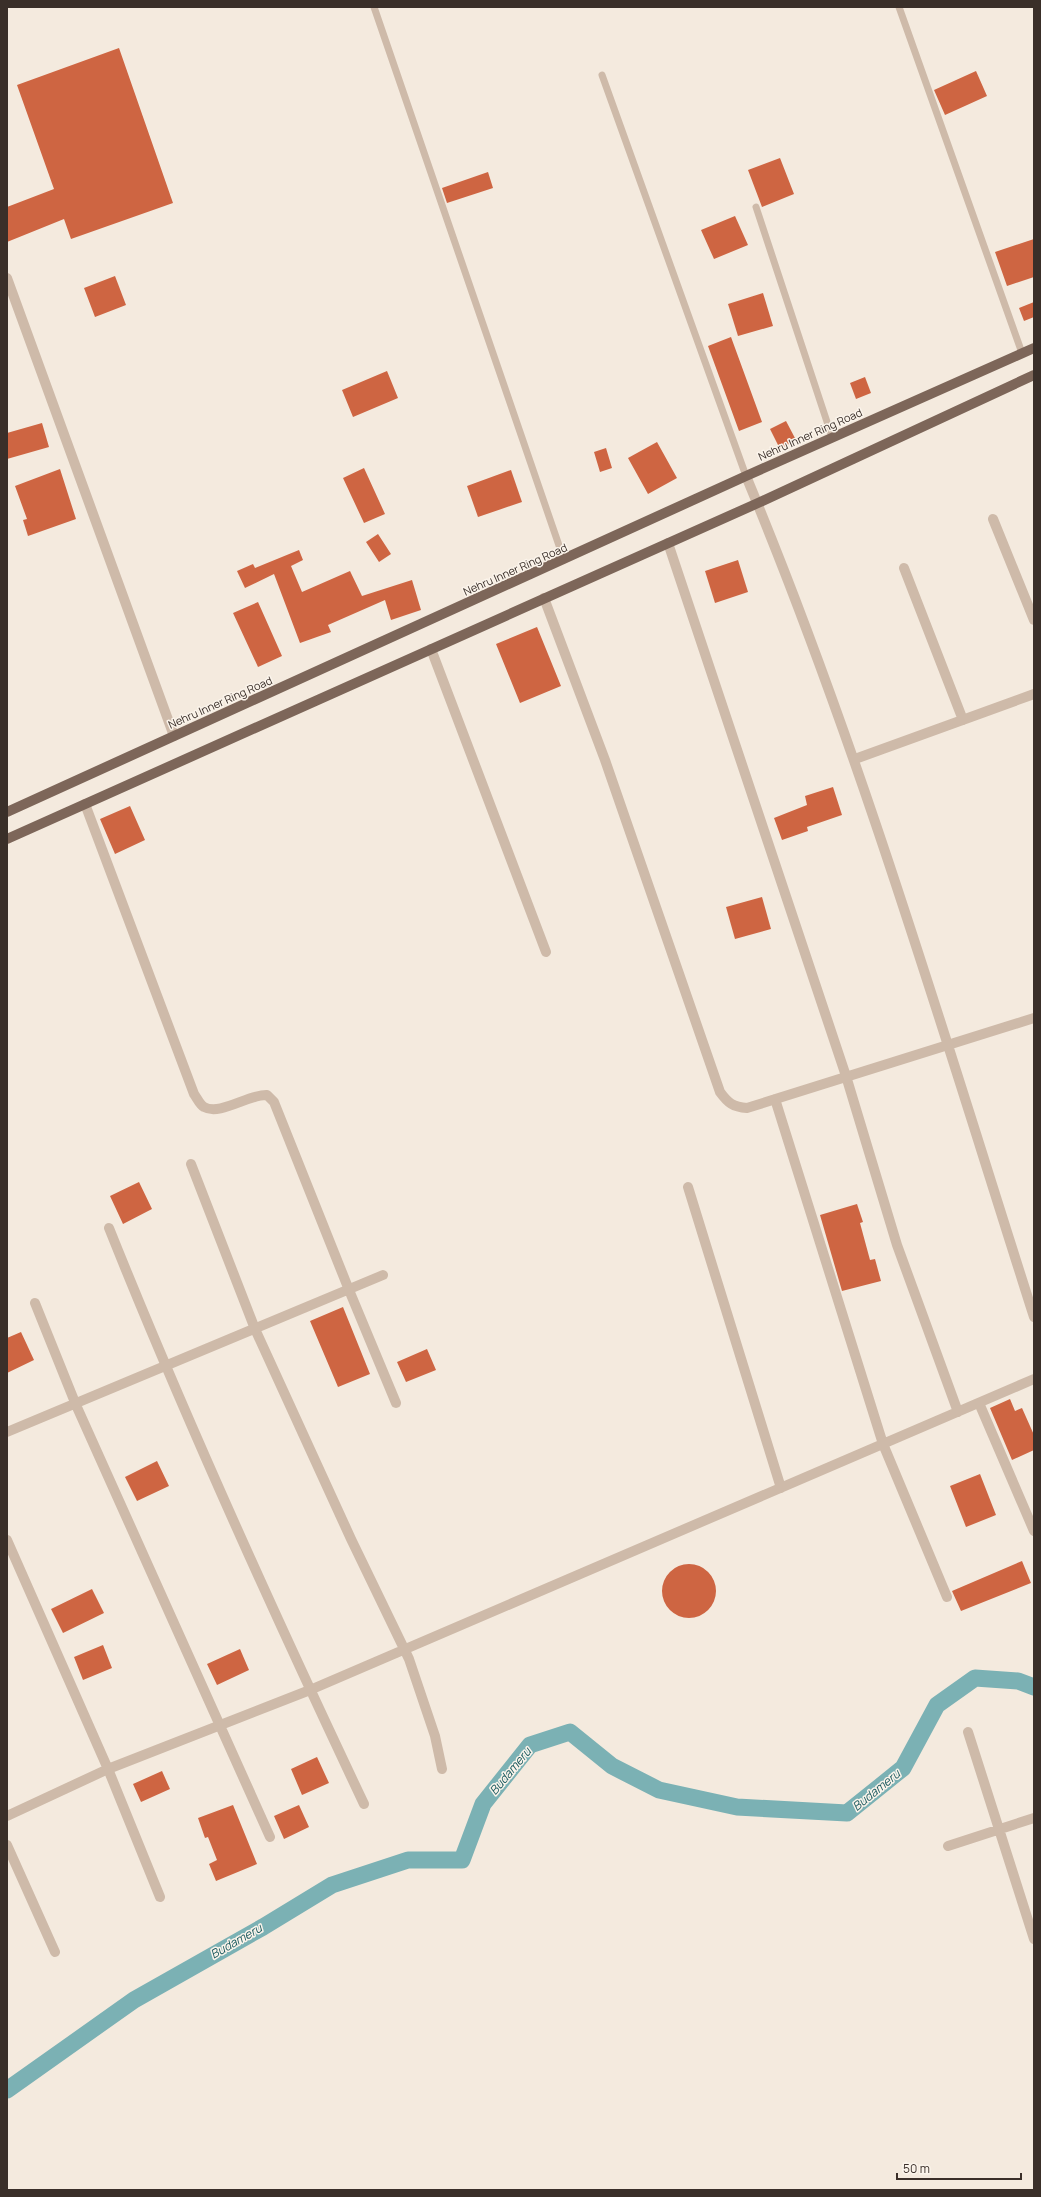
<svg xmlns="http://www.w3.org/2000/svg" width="1041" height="2197" viewBox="0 0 1041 2197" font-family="Manrope,sans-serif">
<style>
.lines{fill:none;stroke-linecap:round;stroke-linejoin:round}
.canal{stroke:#7bb1b4;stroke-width:17}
.building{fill:#ce6542}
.lane{stroke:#cebaa9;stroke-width:7}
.street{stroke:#cebaa9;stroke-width:10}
.primary{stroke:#7d6659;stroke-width:10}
.labels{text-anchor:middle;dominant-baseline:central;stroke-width:3;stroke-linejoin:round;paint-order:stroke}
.street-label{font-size:11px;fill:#3a2f29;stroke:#fbf4eb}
.water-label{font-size:12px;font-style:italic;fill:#1b5a5f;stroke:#fbf4eb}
</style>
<rect width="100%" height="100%" fill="#f4eade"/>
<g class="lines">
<path class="canal" d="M7,2090L134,2000L263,1927L332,1885L408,1860H462L483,1804L530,1745L570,1732L612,1766L659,1790L737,1807L847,1813L903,1768L937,1705L975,1678L1018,1681L1034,1687"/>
</g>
<path class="building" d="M119,48L173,203L71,239L64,219L7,242V207L54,189L17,85Z
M976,71L987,96L945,115L934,90Z
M780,158L794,194L762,207L748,170Z
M488,172L493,188L447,203L442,188Z
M735,216L748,245L714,259L701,230Z
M1034,239V277L1007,286L995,252Z
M115,276L126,305L95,317L84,288Z
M763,293L773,326L738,336L728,304Z
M1034,302V317L1024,321L1019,308Z
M731,337L762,422L739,431L708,346Z
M387,371L398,398L353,417L342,390Z
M865,377L871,393L856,399L850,383Z
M786,421L796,440L780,449L770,429Z
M42,423L49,447L7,459V433Z
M657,442L677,478L648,494L628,458Z
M606,448L612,468L600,472L594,452Z
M364,468L385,514L364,523L343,478Z
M60,469L76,519L28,536L23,520L27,519L15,486Z
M511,470L522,502L478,517L467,486Z
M378,534L391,554L379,562L366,542Z
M299,550L303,560L291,566L302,592L350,571L362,596L412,580L421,610L391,620L385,600L328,625L331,632L300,643L274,574L245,588L237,571L253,564L255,568Z
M738,560L748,592L715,603L705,571Z
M258,602L282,656L258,667L233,613Z
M537,627L561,686L520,703L496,644Z
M833,787L842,815L807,827L808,831L782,840L774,818L807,805L805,796Z
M130,806L145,840L115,854L100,819Z
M762,897L771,929L735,939L726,907Z
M139,1182L152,1209L123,1224L110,1196Z
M857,1204L863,1222L860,1223L870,1260L875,1259L881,1281L842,1291L820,1215Z
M343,1307L370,1374L338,1387L310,1321Z
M21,1332L34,1360L7,1373V1338Z
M427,1349L436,1370L406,1382L397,1362Z
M1010,1399L1015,1411L1022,1408L1034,1435V1450L1012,1460L990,1408Z
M157,1461L169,1486L137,1501L125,1477Z
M980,1474L996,1515L966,1527L950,1486Z
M1022,1561L1031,1583L961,1611L952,1591Z
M662 1591a27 27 0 1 1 54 0a27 27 0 1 1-54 0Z
M92,1589L104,1613L63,1633L51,1609Z
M103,1645L112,1668L83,1680L74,1657Z
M240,1649L249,1670L217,1685L207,1664Z
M317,1757L329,1783L302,1795L291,1769Z
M162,1771L170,1789L141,1802L133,1784Z
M233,1805L257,1864L216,1881L209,1864L217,1860L208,1837L205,1838L198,1818Z
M299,1805L309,1827L284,1839L274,1816Z"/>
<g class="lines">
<path class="lane" d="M374,7L564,560
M899,7L1022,353
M602,75L746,476
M756,207L832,437"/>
<path class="street" d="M7,278L174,736
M746,476C860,750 944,1035 1034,1317
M993,519L1034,620
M668,543L846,1076L897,1245L958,1412
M904,568L963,720
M544,598L605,760L720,1092C728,1103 733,1107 747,1108L1034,1018
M431,649L546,952
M855,759L1034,694
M85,804L194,1094C197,1098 200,1105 204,1107C220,1116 249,1094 267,1095L274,1102L349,1290L396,1403
M775,1099L883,1444L947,1597
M191,1164L255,1329L351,1539L409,1659L435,1736L442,1769
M688,1187L781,1488
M109,1228C187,1423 274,1614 364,1804
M35,1303L76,1405L270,1837
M979,1403L1034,1531
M7,1432L383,1275
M7,1540L108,1769L160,1897
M968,1732L1034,1939
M7,1816L108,1769L310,1690L1034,1379
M7,1845L55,1952
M948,1846L1034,1818"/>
<path class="primary" d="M7,812L746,476L1034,348
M7,839L758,503L1034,375"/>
</g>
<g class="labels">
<g class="street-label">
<text transform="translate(810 434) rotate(-24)">Nehru Inner Ring Road</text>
<text transform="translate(515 569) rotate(-24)">Nehru Inner Ring Road</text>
<text transform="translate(220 702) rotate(-24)">Nehru Inner Ring Road</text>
</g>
<g class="water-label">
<text transform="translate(510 1771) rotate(-50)">Budameru</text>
<text transform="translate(876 1790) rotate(-39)">Budameru</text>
<text transform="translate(236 1941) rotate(-30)">Budameru</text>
</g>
</g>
<rect width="1041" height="2197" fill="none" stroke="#3a2f29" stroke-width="16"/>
<path d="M897 2173v6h124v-6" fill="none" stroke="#3a2f29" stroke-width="2"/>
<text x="903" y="2173" font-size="12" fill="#3a2f29" stroke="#fbf4eb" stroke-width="3" paint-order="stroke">50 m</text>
</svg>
